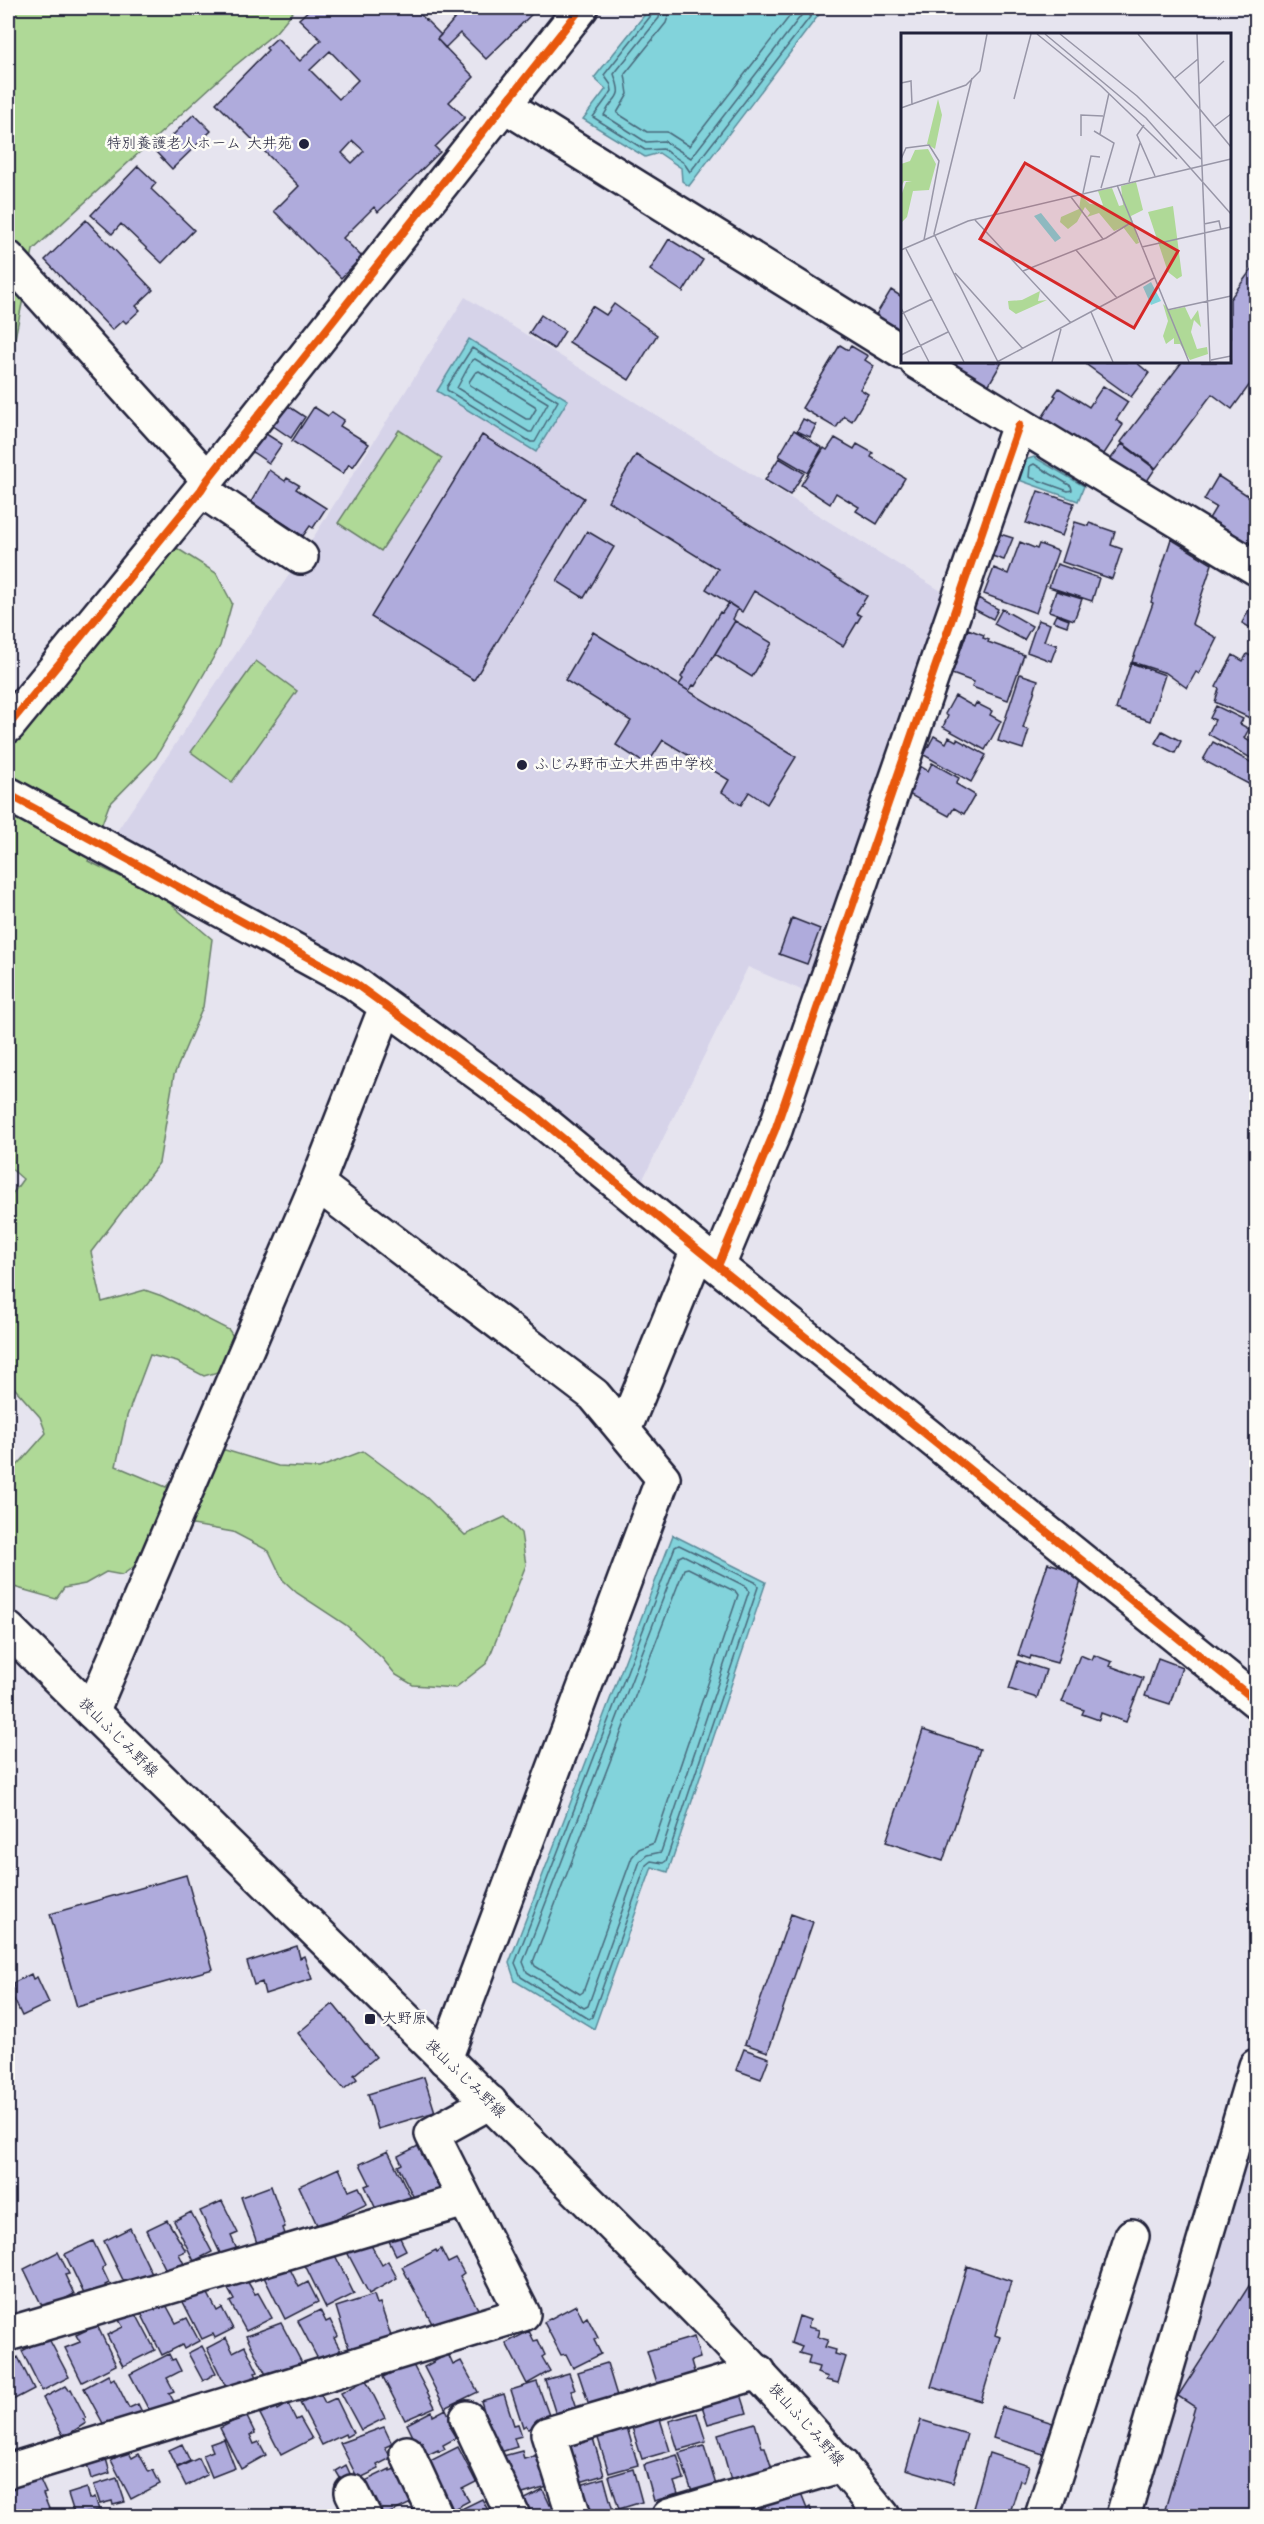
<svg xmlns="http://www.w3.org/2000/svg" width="1264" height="2524" viewBox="0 0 1264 2524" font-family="Kalam,'Klee One',sans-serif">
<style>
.built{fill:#d6d3e9}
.green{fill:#afd997;stroke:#687e69;stroke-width:1.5}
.water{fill:#82d3db;stroke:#5c8c9b;stroke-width:1.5}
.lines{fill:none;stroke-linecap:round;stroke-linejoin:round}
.shore{stroke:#48697b;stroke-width:1.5}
.building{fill:#afabdc;stroke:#22223b;stroke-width:1.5;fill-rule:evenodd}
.minor-casing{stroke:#22223b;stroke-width:38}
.major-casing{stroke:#22223b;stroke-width:38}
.minor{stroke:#fdfcf7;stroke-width:33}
.major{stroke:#fdfcf7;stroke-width:33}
.cycleway-casing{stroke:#fdfcf7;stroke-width:11}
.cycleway{stroke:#e8590c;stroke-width:8}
.poi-dot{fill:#22223b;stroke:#fdfcf7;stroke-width:2}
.labels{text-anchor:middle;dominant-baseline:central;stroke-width:5;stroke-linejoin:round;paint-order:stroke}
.poi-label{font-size:15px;fill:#22223b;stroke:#fdfcf7;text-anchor:start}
.street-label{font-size:15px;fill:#22223b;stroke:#fdfcf7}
.inset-road{fill:none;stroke:#9896a7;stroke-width:1.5}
.view{fill:#d62828;fill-opacity:0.15;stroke:#d62828;stroke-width:3}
.inset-edge{fill:none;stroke:#22223b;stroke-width:3}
</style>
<rect width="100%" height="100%" fill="#e6e4ef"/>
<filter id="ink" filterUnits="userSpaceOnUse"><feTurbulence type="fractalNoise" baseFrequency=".0167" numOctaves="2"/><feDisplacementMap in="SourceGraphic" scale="12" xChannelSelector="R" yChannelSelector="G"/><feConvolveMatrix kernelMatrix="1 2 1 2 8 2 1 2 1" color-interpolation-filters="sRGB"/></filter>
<g filter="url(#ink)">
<path class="built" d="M465,297L946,594L906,692L806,992L748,967L641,1183L415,1011L374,975L113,837L301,557Z
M1256,2099V2516H1132Z"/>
<path class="green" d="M8,8H296L276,32L226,73L33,250L15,338L8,346Z
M399,430L442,458L381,551L338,523Z
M175,547L216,573L232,603L220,646L156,757L109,805L88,861L161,896L212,939L203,1007L174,1075L159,1163L91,1252L102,1302L145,1290L162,1296L229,1330L236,1341L228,1369L204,1376L177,1362L150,1355L127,1416L116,1466L166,1487L196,1451L225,1450L278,1466L319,1468L363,1451L427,1498L465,1535L505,1517L521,1533L526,1565L487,1663L455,1688L413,1685L396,1675L382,1658L346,1625L297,1593L283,1580L269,1551L233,1532L193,1525L161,1534L139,1563L122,1575L106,1572L85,1584L64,1588L56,1599L14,1587L8,1582V1476L46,1433L40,1417L8,1381V1200L23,1179L8,1166V751L61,679Z
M256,661L297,691L232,782L191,752Z"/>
<path class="water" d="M650,8H824L689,186L682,181L681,168L659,153L645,157L583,119L606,89L594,78Z
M469,339L568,400L536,452L437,391Z
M1034,457L1084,486L1078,501L1019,480L1025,460Z
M673,1535L766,1582L668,1872L652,1867L594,2029L515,1981L509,1963Z"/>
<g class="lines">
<path class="shore" d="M654,8L653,13L604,75L611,85L612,91L593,117L645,150L663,149L684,163L690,172L817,8
M661,8L659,18L614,74C624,101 615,93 604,115L646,142L664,141L691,158L807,8
M671,8L666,23L625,74L628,94L617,113L647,132H667L689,146L796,8
M472,348L558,401L535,442H531L447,390V387Z
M475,359L548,403L532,432H529L457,388L472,360Z
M479,371L535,406L536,409L530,419H526L470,385L469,382L475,373Z
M1034,464L1071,486L1072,490L1068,491L1029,477L1030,466Z
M679,1545L757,1583L758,1587L666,1861L663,1863L651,1861L646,1865L592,2017L589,2019L521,1977L515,1963L675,1547Z
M683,1555L747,1587L749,1591L661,1852L647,1855L640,1861L588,2006L584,2008L527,1972L523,1962L679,1557Z
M688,1568L736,1592L738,1595L654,1843L639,1849L632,1857L583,1992L580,1994L535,1966L533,1962L684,1569Z"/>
</g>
<path class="building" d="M311,8H414L441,35L437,39L474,77L449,102L465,117L435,147L440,152L378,212L374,207L343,238L362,257L341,278L274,211L299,186L216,103L268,50L266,48L277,38L300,61L321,40L299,19ZM330,51L358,80L339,99L310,70ZM353,141L364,151L352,163L342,153Z
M464,8H538L486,59L460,33L445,48L437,39Z
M194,114L211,131L172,169L156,152Z
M138,166L156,183L151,189L194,230L162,263L121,224L112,234L91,215Z
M86,220L153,290L136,306L140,310L126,323L123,320L112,330L45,260Z
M669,239L703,260L683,292L650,270Z
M1256,263V376L1232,409L1212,394L1156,468L1121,442L1182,362H1230V299Z
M891,290L902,297V336L874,318Z
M614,304L657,335L629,380L569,342L592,306L606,315Z
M541,315L565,331L554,349L529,333Z
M840,345L848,350L851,346L868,356L865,360L874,366L860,389L868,394L852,421L844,416L836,428L802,408Z
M948,362H1002L988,386Z
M1089,362H1136L1149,373L1131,397L1087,365Z
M1103,386L1128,402L1116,420L1123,425L1100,460L1040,421L1056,396L1054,395L1059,388L1089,407Z
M285,404L305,417L291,438L272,425Z
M314,407L328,416L332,412L344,420L340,426L369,444L353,467L349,464L343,474L292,441Z
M803,419L816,425L810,437L797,431Z
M794,430L822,448L808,473L779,456Z
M263,432L282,444L269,463L251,451Z
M482,435L584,498L474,680L371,617Z
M835,438L854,449L857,444L873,453L871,457L905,478L877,524L856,511L859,507L836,493L830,504L801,485L824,448L827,450Z
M1122,444L1155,469L1145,484L1109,461Z
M636,455L867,596L856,613L861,616L843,646L754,591L742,612L706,589L718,569L608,501Z
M779,458L804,473L790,495L765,480Z
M269,470L285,481L287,478L299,485L296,489L326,508L313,528L310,526L303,536L251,502Z
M1218,476L1256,501V553L1207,522L1216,507L1204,500Z
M1038,491L1074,503L1062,536L1026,523Z
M1075,522L1088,526L1089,523L1115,532L1111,545L1122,549L1112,579L1062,562Z
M587,531L614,547L584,598L557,581Z
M1000,534L1013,538L1004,560L992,556Z
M1171,539L1212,564L1192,624L1217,638L1199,674L1196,672L1187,688L1166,673L1132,662L1153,603L1151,602Z
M1020,542L1037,549L1039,544L1058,551L1036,613L984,594L994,568L1008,574Z
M1057,564L1099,578L1092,601L1049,587Z
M1056,591L1082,599L1074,620L1049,611Z
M1256,596V631L1242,623Z
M978,598L998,609L993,619L972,608Z
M729,603L738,609L733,619L735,621L695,686L693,685L689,691L679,685L683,679L681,677L720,612L722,613Z
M1002,609L1032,626L1024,640L994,624Z
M1056,615L1069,620L1067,626L1053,621Z
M1038,620L1050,624L1044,641L1057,645L1051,661L1027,652Z
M735,621L772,643L752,677L715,654Z
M968,629L984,635L983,638L989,640L988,642L1024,655L1008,700L972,687L974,682L952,674Z
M593,632L796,757L767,804L749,792L741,805L722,792L729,780L663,740L647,765L616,745L631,721L565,680Z
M1247,654L1256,659V725L1251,722L1252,719L1215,702L1219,689L1216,687L1233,655L1243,661Z
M1131,663L1165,675L1150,721L1116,709Z
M1020,674L1038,680L1023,728L1029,730L1023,749L998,741Z
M955,696L974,707L976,703L992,711L990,715L1001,721L985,750L943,727L948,716L945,714Z
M1216,706L1243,719L1240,724L1249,729L1244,738L1252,743L1254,740L1256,742V761L1208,734L1215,720L1210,718Z
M1162,731L1181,741L1175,753L1155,743Z
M934,736L946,743L949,737L956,741L957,739L986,755L971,782L924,755Z
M1213,742L1256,765V788L1203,760Z
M932,763L959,778L956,784L975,795L964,814L954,808L949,816L905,792L920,766L928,771Z
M792,918L820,929L807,964L779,954Z
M1048,1563L1083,1574L1057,1663L1031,1656L1030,1659L1018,1655Z
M1080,1655L1092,1660L1094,1655L1112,1662L1110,1666L1143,1678L1126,1722L1101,1713L1099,1720L1082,1714L1084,1710L1062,1702Z
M1158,1658L1182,1667L1170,1704L1145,1696Z
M1018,1661L1046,1670L1037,1698L1009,1689Z
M923,1730L980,1749L943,1861L886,1842Z
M186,1875L213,1969L77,2007L50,1914Z
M791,1914L813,1922L768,2052L745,2044Z
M297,1946L300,1958L304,1956L312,1979L265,1994L262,1982L254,1985L247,1962Z
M31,1974L33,1979L37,1977L49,2003L22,2016L9,1989L14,1987L13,1983Z
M333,2004L376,2057L354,2075L357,2079L344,2089L298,2033Z
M744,2049L769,2058L761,2079L736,2070Z
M424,2077L435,2112L378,2129L368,2094Z
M422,2144L443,2188L424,2197L423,2193L414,2198L398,2166L402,2164L398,2156Z
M388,2151L411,2198L383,2212L381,2207L376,2209L365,2186L370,2184L360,2164Z
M339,2168L349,2191L359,2187L367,2204L318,2227L299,2186Z
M271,2186L285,2227L283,2228L286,2237L258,2246L241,2197Z
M222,2201L238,2233L231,2236L238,2252L223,2259L200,2211Z
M191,2212L212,2252L194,2261L174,2221Z
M167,2220L186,2251L179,2254L184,2264L167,2272L146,2230Z
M130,2228L152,2274L126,2286L104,2241Z
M398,2234L406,2250L396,2255L388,2239Z
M367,2238L382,2265L388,2261L397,2278L369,2294L346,2250Z
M93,2241L105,2266L102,2268L109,2283L105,2285L107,2288L86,2298L65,2254Z
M332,2249L354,2294L326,2308L304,2263Z
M441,2249L448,2263L456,2259L464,2273L460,2276L478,2309L436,2331L402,2267L436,2250L437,2252Z
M58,2252L69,2274L65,2275L74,2294L44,2310L24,2269Z
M286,2261L299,2287L308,2282L318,2302L285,2319L262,2273Z
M967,2266L1011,2281L995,2335L1000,2337L981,2401L931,2387Z
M1256,2275V2516H1163L1195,2407L1178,2396Z
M246,2279L255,2294L258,2293L272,2318L246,2331L230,2302L234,2300L228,2289Z
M204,2286L217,2311L222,2308L233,2329L215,2338L213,2334L202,2339L181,2298Z
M374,2295L377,2304L380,2303L392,2339L351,2355L336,2307Z
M164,2301L176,2323L187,2318L199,2341L184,2349L182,2345L162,2355L141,2313Z
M576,2305L583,2320L587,2317L598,2338L594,2340L601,2354L573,2368L566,2354L561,2355L544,2322Z
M320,2310L326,2322L330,2320L338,2336L334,2338L344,2357L319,2361L298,2321Z
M135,2312L155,2350L123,2366L107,2335L123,2327L119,2320Z
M799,2316L810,2320L808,2327L819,2330L817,2337L828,2340L825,2347L836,2350L835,2354L846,2357L838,2383L826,2380L828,2377L817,2373L819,2367L808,2364L810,2356L799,2353L802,2347L791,2343Z
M281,2323L304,2367L271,2384L246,2336Z
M97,2325L116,2365L82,2382L65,2348L80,2342L76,2335Z
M529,2331L534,2341L538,2340L545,2355L542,2357L550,2371L527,2384L506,2343Z
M48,2337L69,2377L42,2391L22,2351Z
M694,2337L700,2358L691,2361L696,2379L659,2389L647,2351Z
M226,2338L233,2352L245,2346L258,2372L255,2373L257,2377L228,2391L207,2348Z
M202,2346L216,2373L203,2381L188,2353Z
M169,2354L172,2360L175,2359L181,2371L167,2378L174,2391L169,2393L174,2402L151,2414L130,2374Z
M448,2354L453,2365L461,2361L478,2392L445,2408L424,2367Z
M18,2357L34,2389L9,2402L8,2363Z
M412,2363L435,2407L405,2420L383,2377Z
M607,2363L618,2399L590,2408L578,2372Z
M569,2373L575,2389L571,2390L578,2411L557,2418L545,2380Z
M108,2375L111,2380L114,2378L129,2408L138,2404L145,2418L105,2427L84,2388Z
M366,2380L385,2418L361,2430L341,2393Z
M537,2382L551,2421L528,2429L526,2425L523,2427L511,2390Z
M66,2386L69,2390L71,2389L86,2418L83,2419L86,2423L66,2436L65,2434L63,2435L43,2398Z
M739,2388L747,2413L708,2424L700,2400Z
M320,2393L325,2403L336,2398L353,2433L346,2437L345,2434L322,2445L300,2403Z
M504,2394L514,2425L518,2424L522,2436L514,2438L517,2447L497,2453L481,2401Z
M288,2404L296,2420L300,2418L312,2439L281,2455L260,2414L276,2406L278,2410Z
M1002,2407L1053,2423L1043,2454L993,2438Z
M446,2409L454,2426L450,2428L456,2438L443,2445L445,2449L438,2452V2450L423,2457L407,2424L432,2411L433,2416Z
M697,2413L706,2442L678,2450L669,2421Z
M651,2414L653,2421L660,2419L670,2451L642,2459L630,2421Z
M246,2415L255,2433L250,2435L254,2444L259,2442L266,2455L241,2469L220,2428Z
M921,2420L967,2434L953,2483L906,2469Z
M755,2423L762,2447H765L772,2469L732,2484L718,2434Z
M626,2424L638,2465L609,2473L596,2432Z
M384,2427L392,2444L385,2447L391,2458L377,2465L379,2469L358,2479L340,2443Z
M592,2435L604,2475L573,2484L565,2442Z
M224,2439L235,2468L212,2477L203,2455L213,2451L210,2444Z
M182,2444L190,2461L177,2467L169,2450Z
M704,2446L716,2485L692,2492L679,2453Z
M458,2447L476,2482L462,2489L469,2501L450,2511L426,2463Z
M128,2451L132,2458L139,2454L149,2472L153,2470L160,2484L131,2499L111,2460Z
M522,2451L524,2459L541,2454L551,2486L519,2495L512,2471L508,2472L503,2456Z
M989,2453L1029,2466L1024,2482L1020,2480L1009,2516H1000L973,2508Z
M105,2455L110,2473L91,2479L86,2460Z
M677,2455L684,2479L674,2482L678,2494L654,2501L644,2465Z
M199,2458L207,2475L186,2486L177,2468Z
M346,2465L352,2478L343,2483L336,2471Z
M390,2469V2471L395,2469L411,2503L384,2516H377L361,2483Z
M633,2469L642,2502L619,2509L609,2476Z
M37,2473L46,2493L43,2494L52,2516H11L9,2510H11L8,2502V2485Z
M117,2478L125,2502L113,2505L112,2501L100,2504L94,2485Z
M604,2478L613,2511L595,2516H582L577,2486Z
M87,2488L90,2499L95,2497L99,2510L75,2516L68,2494Z
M799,2489L807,2509L810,2507L813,2516H765L760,2505Z
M543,2490L550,2505L554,2503L561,2516H528L521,2501Z
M482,2499L491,2516H452L451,2514Z"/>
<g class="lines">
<defs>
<path id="minor" d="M504,105L902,352
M8,258L208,479
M917,362L1256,568
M201,490L301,557
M8,726L201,490L208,479L581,8
M8,794L353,982L530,1111L698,1250L1256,1701
M317,1184L594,1395L663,1478L445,2059
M718,1266L775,1130L1019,425
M624,1430L698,1250
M92,1712L317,1184L386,1007
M8,2334L465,2200
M467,2418L513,2516
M407,2453L436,2516
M8,2471L523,2314L432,2134L490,2102
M352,2492L364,2516
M574,2516L548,2434L759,2372
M669,2516L842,2465
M1042,2516L1132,2236
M1123,2516L1256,2066"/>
<path id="major" d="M8,1629C192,1811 379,1991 561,2174C672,2285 785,2394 883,2516"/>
</defs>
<use href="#minor" class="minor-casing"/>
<use href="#major" class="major-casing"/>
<use href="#minor" class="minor"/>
<use href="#major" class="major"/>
<defs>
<path id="cycleway" d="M8,726L201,490L208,479L581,8
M8,794L353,982L530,1111L698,1250L1256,1701
M718,1266L775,1130L1019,425"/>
</defs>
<use href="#cycleway" class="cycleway-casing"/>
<use href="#cycleway" class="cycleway"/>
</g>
</g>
<g class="poi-dot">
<circle cx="304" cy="144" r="6"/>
<circle cx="522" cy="765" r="6"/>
<rect x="364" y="2013" width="12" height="12" rx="3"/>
</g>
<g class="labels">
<g class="poi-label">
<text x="292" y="144" text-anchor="end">特別養護老人ホーム 大井苑</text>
<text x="534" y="765">ふじみ野市立大井西中学校</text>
<text x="382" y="2019">大野原</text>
</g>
<g class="street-label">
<text transform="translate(118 1738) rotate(45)">狭山ふじみ野線</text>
<text transform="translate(465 2079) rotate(44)">狭山ふじみ野線</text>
<text transform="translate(806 2425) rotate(48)">狭山ふじみ野線</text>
</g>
</g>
<g transform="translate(901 33)">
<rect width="330" height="330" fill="#e6e4ef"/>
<path d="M37,66L41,82L34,116L26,111ZM27,116L35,131L28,157L12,158L6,184L0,190V163L5,149L11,148H3L0,155V131L9,128L14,117ZM235,149L242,177L230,183L238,210L235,211L222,194L213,198L198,180L186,184L189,180L184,174L176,189L167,196L159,189L160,184L178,176L180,163L189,171L202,172L197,158L211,155L218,173L222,172L220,153ZM272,173L281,243L276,246L267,239L247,179ZM139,258L137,268L146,267L115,281L108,276L107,268L121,267ZM262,271L269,277L284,274L290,287L297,277L300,294L293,287L290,299L296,316L306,314L307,321L289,327L279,311H273V305L265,311L262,303L267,288Z" fill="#afd997"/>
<path d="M140,180L160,205L154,209L133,183ZM250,249L260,268L250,272L242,254Z" fill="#82d3db"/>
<path class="inset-road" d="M136,1L200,53L276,126M144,1L245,85L330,181M159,1L236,63L300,126M237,1L330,114M296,1L301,133M71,45L33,201L97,329M274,45L297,26M0,50L10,48L11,72M298,51L323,28M113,66L130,1M0,75L65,52L79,38L86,1M243,92L236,102L254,143M314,93L330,81M193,98L213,110L200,155M199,101L208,60M180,103V82L202,83M0,126L5,115L28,112L38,128L23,207M301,133L309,329M228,149L239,110M216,152L288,329M182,160L190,123L199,124M170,164L202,206M74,187L170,290M303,191L318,188L320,197M241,214L330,194M5,216L63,329M0,217L67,188L330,126M175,217L216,265M122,238L205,205L231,189M54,240L122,316M0,275L28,329M266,277L330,263M190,279L212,329M0,281L31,266M0,322L47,299M310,327L330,323M96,329L253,245M151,329L160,296"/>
<path class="view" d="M124,130L277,218L233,295L79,206Z"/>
<rect width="330" height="330" class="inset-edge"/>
</g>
<rect width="1264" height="2524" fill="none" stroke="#fdfcf7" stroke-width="30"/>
<rect x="15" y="15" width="1234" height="2494" fill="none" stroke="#22223b" stroke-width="2" filter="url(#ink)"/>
</svg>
